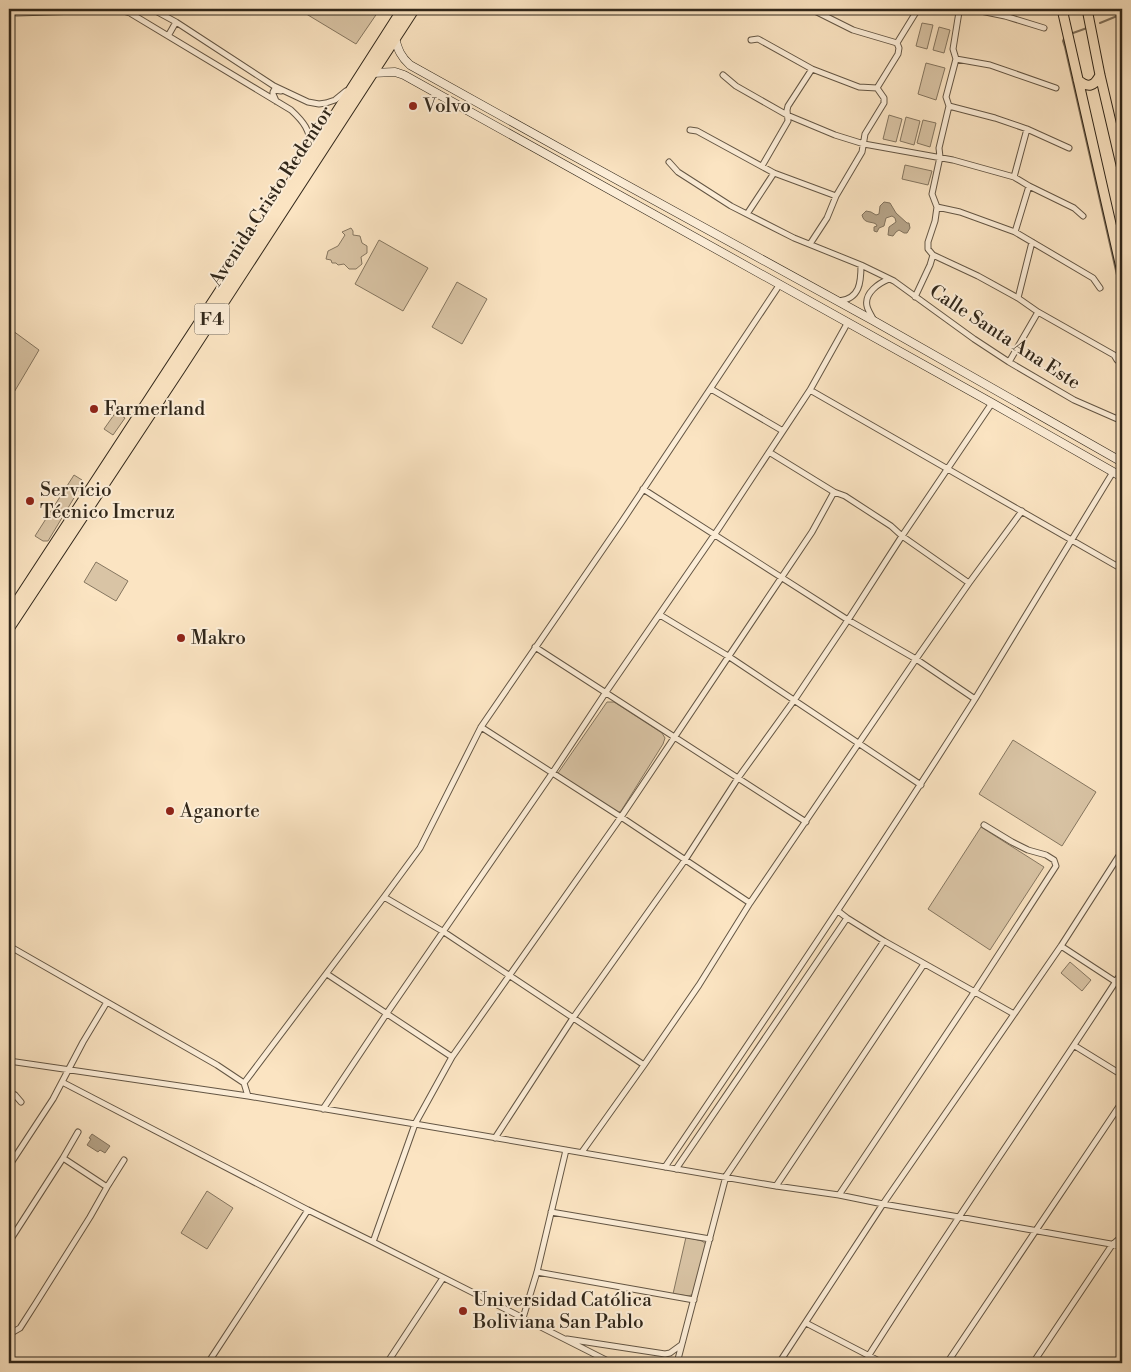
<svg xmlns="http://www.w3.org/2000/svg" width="1131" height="1372" viewBox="0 0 1131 1372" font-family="'Libre Bodoni',serif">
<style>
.green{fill:#d9c4a5;stroke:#857660}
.water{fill:#b6a489;stroke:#81725d}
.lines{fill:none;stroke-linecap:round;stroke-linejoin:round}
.stream{stroke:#81725d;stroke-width:2}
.street-casing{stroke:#645644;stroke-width:7}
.secondary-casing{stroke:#31271a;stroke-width:9}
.primary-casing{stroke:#31271a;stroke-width:11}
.highway-casing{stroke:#31271a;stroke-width:12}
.street{stroke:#fcedd7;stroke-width:5}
.secondary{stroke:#fcedd7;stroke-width:8}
.primary{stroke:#fbe4c2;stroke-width:9}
.highway{stroke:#fbe4c2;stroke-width:10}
.poi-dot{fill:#8f2418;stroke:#fcedd7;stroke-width:2}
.labels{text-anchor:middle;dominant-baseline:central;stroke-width:4;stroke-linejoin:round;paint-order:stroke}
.shield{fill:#fcedd7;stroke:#6e6253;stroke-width:1}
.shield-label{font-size:18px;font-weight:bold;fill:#31271a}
.poi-label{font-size:19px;fill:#31271a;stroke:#fcedd7;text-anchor:start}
.street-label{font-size:19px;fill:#31271a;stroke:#fcedd7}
</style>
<rect width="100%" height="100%" fill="#fbe4c2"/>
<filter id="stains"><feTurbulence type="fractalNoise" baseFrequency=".004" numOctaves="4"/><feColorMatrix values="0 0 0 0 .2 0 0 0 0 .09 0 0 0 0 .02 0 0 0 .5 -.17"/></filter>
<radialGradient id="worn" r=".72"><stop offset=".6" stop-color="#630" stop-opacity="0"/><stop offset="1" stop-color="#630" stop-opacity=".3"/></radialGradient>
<path class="green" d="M298,9H380L356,44Z
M922,23L933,25L927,49L916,46Z
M939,27L950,30L944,53L933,50Z
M926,63L945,68L936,100L918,94Z
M889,115L902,119L896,142L883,139Z
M906,117L920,121L914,145L900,141Z
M923,120L936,123L930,147L917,143Z
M905,165L932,171L928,185L902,179Z
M351,228L353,231V235L360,236L362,243L367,246V253L361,257L362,264L356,269H349L344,264L338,265L336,263H332L331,260L326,259L328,251L338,246L345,235L342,232Z
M379,240L428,268L403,311L355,284Z
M457,282L487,299L462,344L432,327Z
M9,328L39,350L13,394L9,391Z
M116,412L125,418L113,435L104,429Z
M74,475L82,480L83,483L48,541H43L35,536Z
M96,562L128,581L116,601L84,582Z
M607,702H614L662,733L665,738L663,744L621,811L617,813L558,773Z
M1013,740L1096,792L1062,846L979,794Z
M981,827L1044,867L990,950L928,909Z
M1070,962L1091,980L1082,991L1061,973Z
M207,1191L233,1208L207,1249L181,1233Z
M686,1237L702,1241L706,1244L693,1294L689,1296L673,1294Z"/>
<path class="water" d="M884,202L890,203L896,213L907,223H909L910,228L907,233H904L899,230L896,232L893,236L888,235L889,227L896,222L895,218L892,216L886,218L884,226L879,228L877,232L874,231V227L877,226L876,224C871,221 864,224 862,215L866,211L871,212L876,215L879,214L880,206Z
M92,1134L110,1146L105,1153L100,1150L98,1152L87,1145L91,1139L89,1138Z"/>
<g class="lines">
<path class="stream" d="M1100,23L1122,14
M1073,33L1087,28
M1065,36L1063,41L1065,47L1122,297"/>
<defs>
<path id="street" d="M152,9L176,22L274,86L308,102L319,104L326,103L335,100L346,91
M811,9L853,30L897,43
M945,9L959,12L971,9L1005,16L1044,28
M9,12L17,13L111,10L123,11L130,13L291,110C304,122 310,130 311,148
M168,36L176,22
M751,40L758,39L812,69L859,87L877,88
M1120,54L1122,53
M956,59L990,65L1056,88
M723,75L736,86L787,115L835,135L864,144L953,160L1014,177L1029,186L1074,208L1083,216
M276,101L273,94V92L274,90L281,91
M949,106L995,118L1027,129L1069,148
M690,130L697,131L774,173L836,196
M669,162L678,172L731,206L794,238L861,265L894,281L974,339L1009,362L1074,400L1122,421
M762,166L788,121L787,110L788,106L812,69
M1014,177L1027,129
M937,207L960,212L1015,232L1093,278L1100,288
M747,214L774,173
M1015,232L1029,186
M810,244L827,218L836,196L862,152L865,134L884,103V98L877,88L898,54L899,48L897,43L918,9
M933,255L978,276L1018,298L1038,312L1114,355L1117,360
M915,297L930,265L933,255L928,249V242L935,221L937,207L932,194L940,157L939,148L949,106L946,97L956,59L953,49L959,12
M1018,298L1032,242
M839,301C860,299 861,282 861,265
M874,321C872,316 868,311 867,306C864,293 879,283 889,279
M1009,362L1038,312
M711,389L783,431
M810,390C914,450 1018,509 1122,569
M769,452L834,492L845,496L891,526L902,536L969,583
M643,489L848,620L916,659L975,699C875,857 770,1012 665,1167
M660,615L728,656L921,785
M535,647L806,822
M975,699L1113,472
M481,727L621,817L750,903
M384,897L444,932L644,1065
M838,911L847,918L884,941L1014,1014
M9,946L217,1065L244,1083L248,1096
M1061,946L1116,982
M327,974L452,1057
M1075,1046L1122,1075
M9,1061L248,1096L415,1124L776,1186L839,1195L883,1204L959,1217L1122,1246
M62,1082L308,1210L373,1242L612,1363
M244,1083L384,897L420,848L481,727L621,523L780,284
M9,1092L15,1095L21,1102
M323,1109L387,1013L553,772L606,692L719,528L810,390L848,322
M495,1138L573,1018L685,860L738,778L795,699L848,620L902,536L992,403
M582,1152L644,1065L699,985L750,903L916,659L969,583L1022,511
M63,1158L78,1132
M9,1166L53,1099L83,1042L107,1002
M676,1169L847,918
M776,1186L924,964
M107,1187L124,1160
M839,1195L975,991L1056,866L1054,860L1046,855L1028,850L1012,842L984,825
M551,1212L710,1239
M9,1242L63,1158L107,1187L90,1217L36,1303L20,1328L13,1332H9
M373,1242L415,1124L452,1057L621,817L812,532L834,492
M537,1272L694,1300
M523,1318L537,1272L566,1150
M806,1323L883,1363
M567,1339L665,1354L670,1353L681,1345
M208,1363L308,1210
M387,1363L443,1278
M677,1363L726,1176L884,941
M779,1363L883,1204L1061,946L1122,851
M864,1363C947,1231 1037,1103 1122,972
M947,1363L1122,1102
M1033,1363L1112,1245L1122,1236
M1116,1363L1122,1354"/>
<path id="secondary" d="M395,38C398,50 401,57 410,65L570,154L874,321L1122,462
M372,73L395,72L404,75L992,403L1122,477"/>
<path id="primary" d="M1062,9L1122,272
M1087,9L1100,75L1122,169
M1078,80C1088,88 1094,87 1100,75"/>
<path id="highway" d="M9,614L330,123L403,9
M9,628L180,369L414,9"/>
</defs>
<use href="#street" class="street-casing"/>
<use href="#secondary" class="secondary-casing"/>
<use href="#primary" class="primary-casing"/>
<use href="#highway" class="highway-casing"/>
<use href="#street" class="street"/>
<use href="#secondary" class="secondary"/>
<use href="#primary" class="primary"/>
<use href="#highway" class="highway"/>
</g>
<g class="poi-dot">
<circle cx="413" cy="106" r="5"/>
<circle cx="94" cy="409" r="5"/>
<circle cx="30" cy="501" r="5"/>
<circle cx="181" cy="638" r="5"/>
<circle cx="170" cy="811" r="5"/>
<circle cx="463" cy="1311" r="5"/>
</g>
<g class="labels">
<rect class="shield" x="194.5" y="303.5" width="35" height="31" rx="4"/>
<g class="shield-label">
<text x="212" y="319">F4</text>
</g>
<g class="poi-label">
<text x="423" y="106">Volvo</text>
<text x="104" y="409">Farmerland</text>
<text x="40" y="490">Servicio<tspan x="40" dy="22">Técnico Imcruz</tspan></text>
<text x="191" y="638">Makro</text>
<text x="180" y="811">Aganorte</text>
<text x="473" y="1300">Universidad Católica<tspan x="473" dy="22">Boliviana San Pablo</tspan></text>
</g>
<g class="street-label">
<text transform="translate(271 196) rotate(-57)">Avenida Cristo Redentor</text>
<text transform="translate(1005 337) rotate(33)">Calle Santa Ana Este</text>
</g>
</g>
<rect width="1131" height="1372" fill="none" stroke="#fbe4c2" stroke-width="30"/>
<rect x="10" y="10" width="1111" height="1352" fill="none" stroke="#31271a" stroke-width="2.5"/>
<rect x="15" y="15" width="1101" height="1342" fill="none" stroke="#31271a"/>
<rect width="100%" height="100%" filter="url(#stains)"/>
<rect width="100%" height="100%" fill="url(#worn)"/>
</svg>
